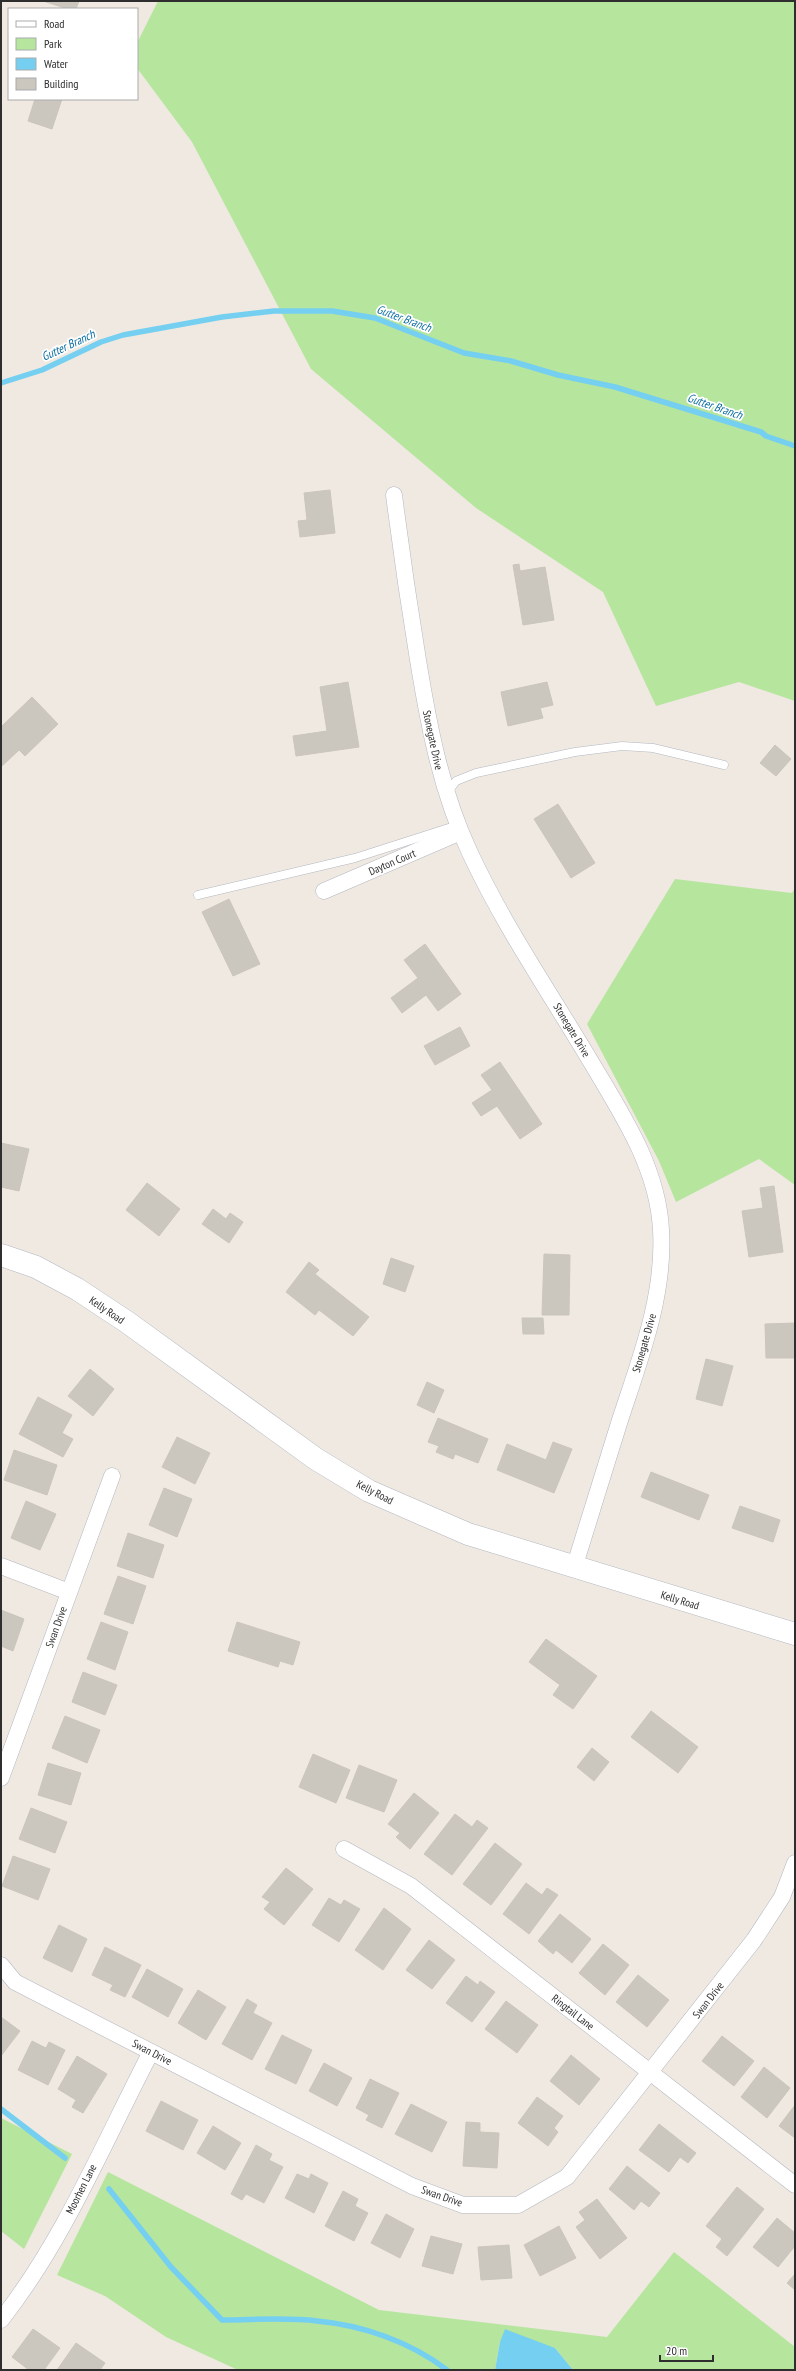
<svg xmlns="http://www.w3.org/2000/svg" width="796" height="2371" viewBox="0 0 796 2371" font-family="'PT Sans Narrow',sans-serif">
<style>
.green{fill:#b6e59e}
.water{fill:#75cff0}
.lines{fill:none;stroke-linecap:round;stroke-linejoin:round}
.stream{stroke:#75cff0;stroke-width:5.5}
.building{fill:#cbc7bf;stroke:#cbc5ba}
.lane-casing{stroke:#b4b7c1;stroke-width:9}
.street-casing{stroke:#b4b7c1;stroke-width:17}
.secondary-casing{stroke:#b4b7c1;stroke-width:23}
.lane{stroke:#fff;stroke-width:8}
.street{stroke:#fff;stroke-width:16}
.secondary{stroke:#fff;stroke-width:22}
.labels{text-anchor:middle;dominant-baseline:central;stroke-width:3.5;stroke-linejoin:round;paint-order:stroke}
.street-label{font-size:11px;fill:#2e2e2e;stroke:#fff}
.water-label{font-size:12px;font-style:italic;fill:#0d6fa3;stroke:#fff}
</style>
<rect width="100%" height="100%" fill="#efe9e1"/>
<path class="green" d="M158,1H795V701L739,682L656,706L603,592L476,508L311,369L192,142L137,68V43Z
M675,879L792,893L795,888V1185L759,1159L676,1202L659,1161L587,1024Z
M1,2118L72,2154L24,2249L1,2231Z
M108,2172L379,2310L607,2337L674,2252L795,2347V2370H573L555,2348L500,2342L495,2370H238L166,2337L105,2296L57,2275Z"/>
<path class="water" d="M505,2329L555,2348L573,2370H495L500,2342Z"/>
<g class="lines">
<path class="stream" d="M1,383L42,370L101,342L123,335L222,317L274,311H332L375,318L464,353L511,361L558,375L615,387L761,432L766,436L795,446
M1,2109L65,2158
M109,2189L171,2267L222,2320C253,2320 286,2317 317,2321C362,2325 411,2342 447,2370"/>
</g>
<path class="building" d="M43,1H79L76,9H68Z
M35,99H62L52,129L28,121Z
M330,490L335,533L300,537L298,521L307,520L304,493Z
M519,564L520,571L545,567L554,620L523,625L513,565Z
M348,682L359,747L296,756L293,736L327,731L320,687Z
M547,682L553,705L540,708L543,718L508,726L501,692Z
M32,697L58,724L25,756L19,750L1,767V727Z
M775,745L791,759L776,776L760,763Z
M558,804L595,863L571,878L534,819Z
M229,899L260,964L233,976L202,912Z
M425,944L461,994L438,1011L426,995L402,1013L391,998L418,978L404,960Z
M460,1027L470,1046L435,1065L424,1046Z
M500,1062L542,1124L520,1139L497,1106L481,1116L472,1103L492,1090L481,1075Z
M1,1143L29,1149L19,1191L1,1187Z
M147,1183L180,1209L159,1236L126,1210Z
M774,1186L783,1252L749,1257L742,1211L763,1208L760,1188Z
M213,1209L226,1219L230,1213L243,1222L229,1243L202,1224Z
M544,1254L570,1255L569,1315H542Z
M391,1258L414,1266L405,1292L383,1284Z
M309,1262L319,1270L315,1274L369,1317L353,1336L319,1310L315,1315L286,1292Z
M522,1318H543L544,1334H523Z
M795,1323V1358H766L765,1324Z
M706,1359L733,1366L722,1406L696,1399Z
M90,1369L114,1389L93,1416L68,1396Z
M427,1382L444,1390L434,1413L417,1405Z
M38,1397L72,1415L62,1433L73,1439L63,1457L19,1434Z
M438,1418L488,1439L478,1463L455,1454L453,1459L436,1452L439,1446L428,1442Z
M177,1437L210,1453L195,1484L162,1467Z
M553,1442L572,1449L554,1493L497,1470L507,1444L546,1460Z
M14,1450L57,1465L47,1495L4,1480Z
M651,1472L709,1495L699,1520L641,1497Z
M164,1488L192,1499L177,1537L149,1525Z
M26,1501L56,1514L40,1550L11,1538Z
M740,1506L780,1520L773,1542L732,1528Z
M128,1533L164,1545L153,1578L117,1566Z
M118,1576L146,1586L133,1624L104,1614Z
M1,1610L24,1619L13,1651L1,1646Z
M101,1622L128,1632L115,1670L87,1659Z
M237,1622L300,1642L293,1665L280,1661L278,1667L228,1651Z
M546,1639L597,1676L573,1709L553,1695L560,1685L529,1662Z
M83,1672L117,1685L105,1715L72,1702Z
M651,1711L698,1747L678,1773L631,1737Z
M65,1716L100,1730L87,1763L52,1748Z
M592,1748L609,1762L594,1781L577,1767Z
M313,1754L350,1770L336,1803L299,1787Z
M48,1763L81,1773L71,1805L38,1795Z
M359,1765L397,1780L384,1812L346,1798Z
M414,1793L439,1813L410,1849L396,1837L400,1833L388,1824Z
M31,1808L67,1822L55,1853L19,1839Z
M455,1814L472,1827L477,1820L488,1828L452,1875L424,1854Z
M495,1843L522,1864L491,1905L463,1884Z
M13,1856L50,1869L38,1900L2,1886Z
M286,1868L313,1889L284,1925L264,1909L270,1902L262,1897Z
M526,1883L542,1895L547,1888L558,1895L529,1934L503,1914Z
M329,1898L341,1905L344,1900L360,1909L339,1942L312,1925Z
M384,1908L411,1929L383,1970L355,1950Z
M560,1914L591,1939L572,1963L556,1950L553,1954L538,1941Z
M59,1925L87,1939L72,1972L43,1958Z
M429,1940L455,1960L432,1989L406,1970Z
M603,1944L629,1965L605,1995L579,1973Z
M105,1947L141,1965L125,1997L110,1990L113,1985L92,1975Z
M147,1969L183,1989L168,2017L132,1997Z
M638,1975L669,2000L647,2027L616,2002Z
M466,1976L478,1985L480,1981L495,1992L472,2022L446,2003Z
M198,1990L226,2007L206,2040L178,2023Z
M247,1999L257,2005L253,2013L272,2023L252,2060L222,2044Z
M506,2001L538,2025L517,2053L485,2029Z
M1,2017L20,2031L1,2056Z
M282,2035L312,2050L296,2084L265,2069Z
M722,2036L754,2061L734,2086L702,2061Z
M32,2041L46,2048L49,2042L65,2050L48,2085L18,2070Z
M571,2055L600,2079L579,2105L550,2081Z
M77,2056L107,2074L83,2113L72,2107L76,2100L58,2089Z
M324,2063L352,2078L337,2106L309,2091Z
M764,2067L790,2088L767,2118L741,2097Z
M370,2079L399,2093L382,2128L366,2120L369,2115L356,2108Z
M537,2097L563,2116L554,2128L558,2132L548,2146L518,2123Z
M161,2101L198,2120L183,2150L146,2131Z
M411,2104L447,2122L432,2152L395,2134Z
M795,2105V2138L779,2126Z
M466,2122L480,2123V2132L499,2133L497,2168L463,2166Z
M659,2124L696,2153L688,2163L680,2157L669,2172L639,2150Z
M213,2126L241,2143L225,2170L197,2153Z
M256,2145L272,2154L269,2160L283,2167L264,2203L246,2194L242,2200L231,2194Z
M627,2166L660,2193L649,2207L641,2201L634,2210L609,2189Z
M297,2174L309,2179L311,2174L328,2183L314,2213L285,2198Z
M737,2187L764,2209L727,2256L716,2247L722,2239L706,2226Z
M343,2191L358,2199L355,2206L368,2213L354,2241L325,2226Z
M597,2199L627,2238L600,2259L576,2227L585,2220L579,2212Z
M386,2214L414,2229L400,2258L371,2243Z
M777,2218L795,2233V2246L778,2267L753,2247Z
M559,2226L576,2258L540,2276L524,2245Z
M431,2236L462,2244L453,2274L422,2266Z
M509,2245L512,2278L481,2280L478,2247Z
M795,2274V2290L787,2283Z
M33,2329L60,2348L44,2370H29L12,2357Z
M76,2343L105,2363L100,2370H57Z"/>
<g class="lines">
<defs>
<path id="lane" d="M447,793L456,781L476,773L575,752L622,746L653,748L724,765
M198,895L355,858L458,825"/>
<path id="street" d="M394,495C401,550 409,605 418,660C429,727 441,791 470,853C504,926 550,993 591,1062C622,1114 658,1168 661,1230C665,1295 640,1359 620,1420C605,1469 589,1519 574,1568
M324,891L461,832
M1,1566L69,1592
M1,1778L112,1476
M344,1849L411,1886L795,2185
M1,1965L15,1982L412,2186L463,2205H518L567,2177L754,1940L782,1897L795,1863
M1,2320C64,2240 104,2142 151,2052"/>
<path id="secondary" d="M1,1255L36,1267L77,1289L127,1322L316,1459L369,1491L468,1534L795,1634"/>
</defs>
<use href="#lane" class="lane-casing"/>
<use href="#street" class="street-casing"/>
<use href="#secondary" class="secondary-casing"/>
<use href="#lane" class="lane"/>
<use href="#street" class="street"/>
<use href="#secondary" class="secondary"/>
</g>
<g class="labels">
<g class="street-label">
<text transform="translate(433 740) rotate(78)">Stonegate Drive</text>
<text transform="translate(392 862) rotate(-23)">Dayton Court</text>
<text transform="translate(572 1030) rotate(59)">Stonegate Drive</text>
<text transform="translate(107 1310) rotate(34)">Kelly Road</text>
<text transform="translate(644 1343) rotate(-74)">Stonegate Drive</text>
<text transform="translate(375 1492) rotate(27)">Kelly Road</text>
<text transform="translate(680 1600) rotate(17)">Kelly Road</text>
<text transform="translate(56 1627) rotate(-70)">Swan Drive</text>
<text transform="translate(708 2000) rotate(-52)">Swan Drive</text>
<text transform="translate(573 2012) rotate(38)">Ringtail Lane</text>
<text transform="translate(152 2052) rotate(27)">Swan Drive</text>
<text transform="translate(81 2189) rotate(-63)">Moorhen Lane</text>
<text transform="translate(442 2196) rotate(19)">Swan Drive</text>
</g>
<g class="water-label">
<text transform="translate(404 318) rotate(20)">Gutter Branch</text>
<text transform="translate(68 345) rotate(-25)">Gutter Branch</text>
<text transform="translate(715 406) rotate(19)">Gutter Branch</text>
</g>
</g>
<rect width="796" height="2371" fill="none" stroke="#2e2e2e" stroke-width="4"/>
<rect x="8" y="8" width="130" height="92" fill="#ffffff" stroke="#ababab"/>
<rect x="16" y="21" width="20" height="6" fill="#ffffff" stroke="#ababab"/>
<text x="44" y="28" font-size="12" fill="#2e2e2e">Road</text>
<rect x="16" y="38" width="20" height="12" fill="#b6e59e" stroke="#ababab"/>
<text x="44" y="48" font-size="12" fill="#2e2e2e">Park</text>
<rect x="16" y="58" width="20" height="12" fill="#75cff0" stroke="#ababab"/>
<text x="44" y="68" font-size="12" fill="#2e2e2e">Water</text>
<rect x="16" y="78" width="20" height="12" fill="#cbc7bf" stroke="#ababab"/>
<text x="44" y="88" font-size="12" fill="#2e2e2e">Building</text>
<path d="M660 2355v6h53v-6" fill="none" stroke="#2e2e2e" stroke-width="2"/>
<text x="666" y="2355" font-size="12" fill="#2e2e2e" stroke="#ffffff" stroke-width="3" paint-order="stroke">20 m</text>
</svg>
